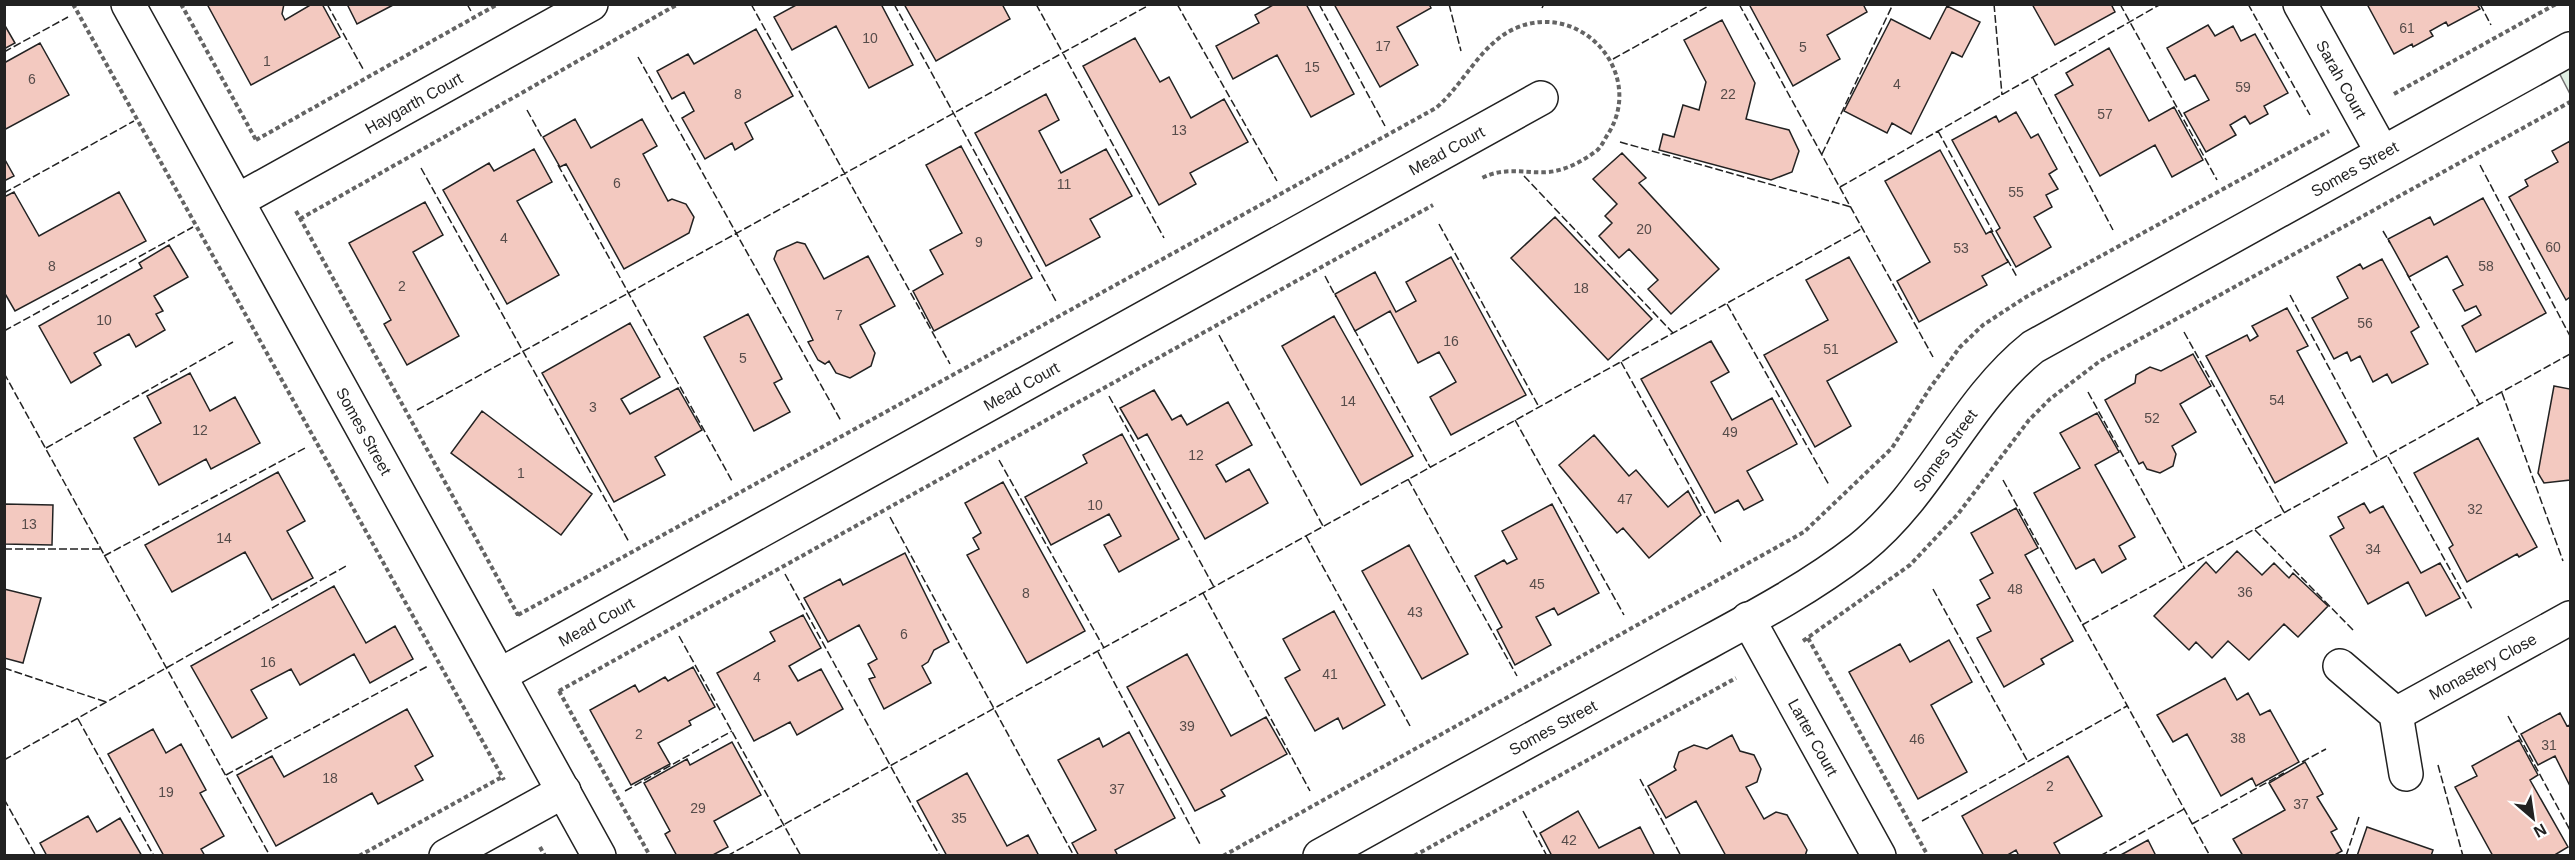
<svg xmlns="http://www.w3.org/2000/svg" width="2575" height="860" viewBox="0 0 2575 860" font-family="Helvetica,sans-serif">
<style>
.green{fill:#e0efe3;stroke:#6f6f6f;stroke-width:1.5}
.building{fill:#f3c9c0;stroke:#222;stroke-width:1.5}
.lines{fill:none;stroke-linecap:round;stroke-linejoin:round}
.minor-casing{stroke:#222;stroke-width:36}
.path{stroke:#646464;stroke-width:4;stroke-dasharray:4.5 3;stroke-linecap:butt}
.minor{stroke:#fff;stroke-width:33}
.fence{stroke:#222;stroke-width:1.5;stroke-dasharray:8 3;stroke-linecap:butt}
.labels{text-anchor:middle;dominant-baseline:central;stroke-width:4.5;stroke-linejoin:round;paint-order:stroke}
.number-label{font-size:14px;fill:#564c4a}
.street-label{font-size:16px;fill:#222;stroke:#fff}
</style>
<rect width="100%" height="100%" fill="#fff"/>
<path class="green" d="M2570,49V94L2552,59Z"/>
<path class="building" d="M207,4H284L282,14L285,20L312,4H322L340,37L251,85Z
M347,4H395L357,24Z
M798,4H881L913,65L869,88L836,26L792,50L774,17Z
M904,4H1002L1010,19L936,61Z
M1275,4H1306L1354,94L1311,117L1277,55L1233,79L1216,46L1259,23L1255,15Z
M1334,4H1429L1431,8L1397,27L1418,65L1380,87Z
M1749,4H1863L1867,12L1827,35L1840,59L1793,86Z
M2032,4H2111L2115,12L2055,45Z
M2367,4H2477L2480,9L2448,26L2446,22L2430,31L2433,36L2413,47L2412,44L2394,54Z
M1947,6L1980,22L1962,57L1952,52L1911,134L1892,123L1887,133L1844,111L1891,19L1930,39Z
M1722,20L1755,83L1746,119L1789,130L1799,151L1792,172L1771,180L1659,150L1663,134L1674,137L1683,105L1699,110L1706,82L1684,40Z
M4,24L15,43L4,49Z
M2208,25L2215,36L2233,26L2241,41L2255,34L2288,93L2264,106L2268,114L2250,124L2245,116L2230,125L2236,135L2206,152L2184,113L2209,100L2195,75L2185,80L2167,48Z
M756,29L793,96L745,123L753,139L735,150L732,143L705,159L682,118L694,111L684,92L672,99L657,71L688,54L694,64Z
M1135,38L1160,82L1169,77L1191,118L1224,99L1248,142L1190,173L1196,184L1159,205L1083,66Z
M40,43L69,95L4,130V63Z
M2109,48L2149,121L2174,107L2203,160L2172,177L2155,145L2100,176L2055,95L2073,85L2066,73Z
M1046,94L1059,120L1039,131L1061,173L1106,149L1132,196L1090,219L1100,237L1046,266L975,133Z
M2016,112L2031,138L2038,134L2057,169L2049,174L2058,189L2046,195L2052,207L2034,217L2051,247L2016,267L1996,231L2000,228L1952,140L1996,116L1999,122Z
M575,119L591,148L642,119L657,146L643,154L668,201L672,199L686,204L694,217L689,233L624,269L566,164L560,167L543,137Z
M2570,141V297L2566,300L2509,197L2528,186L2525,180L2558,162L2552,151Z
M961,146L1032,278L934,331L913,291L943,274L930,250L962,233L926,165Z
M534,149L552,182L517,201L559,275L507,304L443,190L489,163L494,171Z
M1940,150L1986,234L1991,231L2008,262L1982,276L1987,285L1919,322L1897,281L1930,262L1885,181Z
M1622,153L1646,178L1639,183L1719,269L1671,314L1648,289L1658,280L1629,249L1619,258L1599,236L1612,223L1605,216L1617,204L1593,179Z
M4,158L14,176L4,181Z
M14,192L39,236L119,192L146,241L15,311L4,292V197Z
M2483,198L2546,313L2476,352L2462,326L2481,315L2476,306L2465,311L2453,290L2463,285L2447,256L2409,277L2388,239L2430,217L2434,225Z
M425,202L443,235L413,252L459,336L407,365L384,324L391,320L349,243Z
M1555,217L1652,319L1608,360L1511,258Z
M797,242L805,244L824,279L868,256L895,306L860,325L875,353L871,366L850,378L836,373L829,361L825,364L818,360L808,342L813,340L774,259L777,251Z
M169,245L188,277L154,296L163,311L156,314L165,330L136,347L129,334L94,353L101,365L71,383L39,326L142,268L139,263Z
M1451,257L1526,395L1451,435L1430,397L1456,382L1439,352L1418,363L1390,311L1355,331L1335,294L1375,272L1396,312L1416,301L1406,282Z
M1849,257L1897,342L1827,381L1851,426L1815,447L1764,355L1828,320L1806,280Z
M2382,259L2419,327L2411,332L2428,364L2392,383L2387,374L2373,382L2360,356L2351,361L2347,352L2334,359L2312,318L2348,298L2337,277L2360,264L2363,269Z
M2287,308L2308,346L2297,351L2347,443L2275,483L2206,356L2247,335L2250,341L2258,336L2252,326Z
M748,314L782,379L774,383L790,412L754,431L704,337Z
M1334,316L1413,456L1361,485L1282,346Z
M630,323L660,377L621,399L630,414L678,388L702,430L655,457L665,475L614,502L542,373Z
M1711,341L1729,372L1711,382L1732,420L1772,398L1797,444L1747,471L1763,500L1744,510L1738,500L1715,513L1641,379Z
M2193,354L2211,386L2180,404L2196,432L2172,446L2176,454L2173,466L2160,473L2147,469L2143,462L2139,464L2105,400L2135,383L2136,375L2150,367L2161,371Z
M190,373L210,411L235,397L260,443L211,469L206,459L159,485L134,438L161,423L147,396Z
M2554,386L2570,389V480L2544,483L2538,473Z
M1154,390L1172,420L1181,415L1187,425L1228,402L1252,445L1216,465L1226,482L1249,469L1268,503L1205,539L1147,434L1138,439L1120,408Z
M482,411L592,494L561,535L451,453Z
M2097,413L2119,452L2095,465L2135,537L2119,546L2126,559L2102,573L2094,559L2076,569L2034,493L2080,468L2060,433Z
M1122,434L1179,539L1119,572L1104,545L1121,536L1109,514L1051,545L1025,497L1087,463L1083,455Z
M1594,435L1629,476L1636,470L1668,507L1688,491L1701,515L1649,558L1623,528L1617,533L1559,465Z
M2478,438L2537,547L2519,557L2517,554L2467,582L2449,548L2453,545L2414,473Z
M278,472L305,521L287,531L313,578L272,600L245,552L172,592L145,545Z
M1003,482L1085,631L1027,663L967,555L979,549L973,538L981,533L965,503Z
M2364,503L2370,513L2383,506L2421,573L2440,563L2460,598L2426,616L2408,582L2368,604L2330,536L2344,528L2338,517Z
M4,504L53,505L52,545L4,544Z
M1552,504L1599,593L1558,615L1554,608L1536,617L1551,645L1515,665L1497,630L1502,627L1475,576L1504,560L1507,564L1517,559L1502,531Z
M2016,508L2038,548L2025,555L2073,641L2041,659L2044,664L2004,687L1977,638L1991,631L1977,605L1990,598L1980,580L1993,573L1971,533Z
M1409,545L1468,654L1422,679L1362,571Z
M2237,551L2262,575L2274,563L2289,578L2293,573L2328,606L2298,637L2284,624L2249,660L2228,641L2212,658L2196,642L2189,650L2154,616L2206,562L2216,573Z
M905,553L949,642L934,650L928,662L922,666L931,683L884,709L869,679L875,677L868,664L877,659L859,625L828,642L804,598L840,579L843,585Z
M334,586L366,643L395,626L413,659L370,683L354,654L300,685L291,669L251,690L267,718L232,738L191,666Z
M4,589L41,598L23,663L4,658Z
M1334,611L1385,705L1343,729L1338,718L1315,731L1285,678L1300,670L1283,639Z
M803,615L821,648L789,666L798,681L821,669L843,709L797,735L790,722L754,741L717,673L775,641L770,632Z
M1949,640L1972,682L1931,705L1967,772L1918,799L1849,672L1900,644L1910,662Z
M1187,654L1231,736L1266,717L1287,754L1221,790L1225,796L1195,811L1127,687Z
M693,667L715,707L689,721L691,725L658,743L670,764L631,785L590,710L635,685L639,692L665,677L668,681Z
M2225,678L2237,700L2248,693L2260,715L2270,710L2299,762L2256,786L2252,778L2221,796L2187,734L2173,742L2157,715Z
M407,709L433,756L415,766L423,780L378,804L372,793L276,846L237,775L272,756L284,777Z
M2560,713L2567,726L2570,725V786L2555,756L2538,765L2521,734Z
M153,729L166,753L181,744L206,790L200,793L224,836L201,849L205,856H164L108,754Z
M1129,732L1175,818L1115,850L1118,856H1079L1072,843L1096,830L1058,760L1099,738L1103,747Z
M1732,735L1740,751L1754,755L1761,769L1757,782L1746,787L1764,819L1776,812L1787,815L1807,850L1805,856H1726L1696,801L1666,818L1648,786L1676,770L1674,767L1679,752L1694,745L1707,749Z
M2519,740L2538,775L2530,780L2568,847L2553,856H2493L2455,787L2477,776L2472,766Z
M732,742L761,795L714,821L728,847L711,856H677L665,834L670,831L644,783L687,759L690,765Z
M2068,756L2102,816L2054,843L2061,856H2019L2016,850L2006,856H1984L1962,816Z
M2305,762L2323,794L2317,797L2337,829L2331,832L2342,851L2333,856H2243L2233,839L2285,810L2269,783Z
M967,773L1007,846L1028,835L1039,856H947L917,801Z
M1578,811L1599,848L1640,827L1655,856H1552L1540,833Z
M88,816L97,832L120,818L142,856H47L40,843Z
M2367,827L2433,850L2431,856H2357Z
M2148,840L2156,856H2119Z"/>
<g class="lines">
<defs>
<g id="minor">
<path id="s1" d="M128,4L599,856"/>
<path id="s2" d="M2300,4L2382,152"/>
<path id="s3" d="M237,201L591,4"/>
<path id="s4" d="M1748,619L1879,856"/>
<path d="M2340,666L2396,714L2406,774"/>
<path id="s5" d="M500,675L1541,98"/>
<path id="s6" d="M2396,714L2570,618"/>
<path d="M446,856L564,791"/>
<path id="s7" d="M1320,856C1431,794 1542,733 1654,672C1723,633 1797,598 1860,549C1931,492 1963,403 2033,347L2570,49"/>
</g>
</defs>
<use href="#minor" class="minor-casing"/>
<path class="path" d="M73,4L504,780
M181,4L256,140
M2394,94L2556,4
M256,140L498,4
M296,211L518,615
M300,219L678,4
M518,615L1436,108C1464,84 1481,43 1516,28C1582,0 1646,74 1608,134C1604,140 1601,148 1595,152C1581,162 1566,170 1549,172C1526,174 1506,166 1482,178
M1808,638L1928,856
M1803,641L1910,565L1958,514L2029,420L2050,399L2100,361L2570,102
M559,691L1433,205
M559,691L650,856
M540,847L545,856
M359,856L502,777
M1223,856L1804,532L1892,448L1930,388L1960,347L1983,325L2026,297L2329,131
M1414,856L1736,678"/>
<use href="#minor" class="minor"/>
<path class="fence" d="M327,4L363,69
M467,4L472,13
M751,4L950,364
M894,4L1057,303
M1036,4L1164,238
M1177,4L1277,181
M1319,4L1385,126
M1449,4L1461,51
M1739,4L1933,357
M1994,4L2002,95
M2120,4L2217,180
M2248,4L2310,115
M2480,4L2491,25
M1542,8L1544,4
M4,52L68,17
M638,57L841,421
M1613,59L1712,4
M2033,78L2113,230
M527,110L543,139
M1938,131L1993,232
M1620,142L1851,207
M1822,154L1893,4
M558,165L732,481
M2480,165L2570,336
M421,168L629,542
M1524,176L1673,333
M1840,187L2161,4
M4,193L134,121
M1439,224L1539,407
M2383,231L2390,243
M2007,259L2017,277
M2407,274L2480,405
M1325,276L1336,297
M2290,295L2379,461
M1727,304L1829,485
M1354,329L1430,467
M4,331L193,227
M2184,332L2285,514
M1219,335L1323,526
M1621,362L1721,542
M4,373L270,856
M2088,392L2185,569
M2502,393L2563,561
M1109,396L1214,587
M417,410L1151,4
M1515,420L1624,615
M46,448L233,342
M2388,457L2473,611
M999,460L1104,648
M1408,479L1517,676
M2003,480L2210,856
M890,517L1074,856
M2255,530L2355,632
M1306,536L1410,726
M4,549H100
M104,556L307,447
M785,574L940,856
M1933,589L2028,762
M1203,593L1310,791
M2082,625L2570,354
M679,636L801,856
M1098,652L1201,846
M4,668L106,702
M2508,716L2570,830
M78,719L154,856
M4,760L346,566
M2302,762L2326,749
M2438,765L2463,856
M226,775L428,666
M1640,779L1681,856
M625,791L732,731
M4,799L36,856
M1523,811L1547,856
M1922,821L2127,706
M2192,824L2284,773
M727,856L1863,228
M2100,856L2184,809
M2346,856L2359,817"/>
</g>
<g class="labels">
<g class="number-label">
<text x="2407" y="28">61</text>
<text x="870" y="38">10</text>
<text x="1383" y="46">17</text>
<text x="1803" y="47">5</text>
<text x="267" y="61">1</text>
<text x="1312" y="67">15</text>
<text x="32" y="79">6</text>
<text x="1897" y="84">4</text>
<text x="2243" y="87">59</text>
<text x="738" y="94">8</text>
<text x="1728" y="94">22</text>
<text x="2105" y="114">57</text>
<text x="1179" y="130">13</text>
<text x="617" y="183">6</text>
<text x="1064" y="184">11</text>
<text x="2016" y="192">55</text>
<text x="1644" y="229">20</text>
<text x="504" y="238">4</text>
<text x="979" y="242">9</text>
<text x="2553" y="247">60</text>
<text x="1961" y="248">53</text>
<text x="52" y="266">8</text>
<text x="2486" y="266">58</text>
<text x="402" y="286">2</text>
<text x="1581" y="288">18</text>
<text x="839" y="315">7</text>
<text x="104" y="320">10</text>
<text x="2365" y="323">56</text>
<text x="1451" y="341">16</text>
<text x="1831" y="349">51</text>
<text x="743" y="358">5</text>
<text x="2277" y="400">54</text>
<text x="1348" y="401">14</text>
<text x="593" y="407">3</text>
<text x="2152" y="418">52</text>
<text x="200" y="430">12</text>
<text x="1730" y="432">49</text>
<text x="1196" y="455">12</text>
<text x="521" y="473">1</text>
<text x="1625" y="499">47</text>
<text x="1095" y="505">10</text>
<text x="2475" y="509">32</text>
<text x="29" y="524">13</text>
<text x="224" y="538">14</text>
<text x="2373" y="549">34</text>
<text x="1537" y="584">45</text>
<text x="2015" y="589">48</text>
<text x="2245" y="592">36</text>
<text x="1026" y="593">8</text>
<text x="1415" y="612">43</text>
<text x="904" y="634">6</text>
<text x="268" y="662">16</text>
<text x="1330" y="674">41</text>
<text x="757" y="677">4</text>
<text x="1187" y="726">39</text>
<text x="639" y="734">2</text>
<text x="2238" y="738">38</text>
<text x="1917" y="739">46</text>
<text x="2549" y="745">31</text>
<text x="330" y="778">18</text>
<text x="2050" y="786">2</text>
<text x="1117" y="789">37</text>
<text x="166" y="792">19</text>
<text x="2301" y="804">37</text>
<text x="698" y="808">29</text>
<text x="959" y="818">35</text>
<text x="1569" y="840">42</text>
</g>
<g class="street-label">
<text stroke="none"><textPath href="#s2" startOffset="86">Sarah Court</textPath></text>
<text stroke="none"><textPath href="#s3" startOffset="202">Haygarth Court</textPath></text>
<text stroke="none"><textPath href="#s5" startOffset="1082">Mead Court</textPath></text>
<text stroke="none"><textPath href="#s7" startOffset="1256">Somes Street</textPath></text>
<text stroke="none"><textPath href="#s5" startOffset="596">Mead Court</textPath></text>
<text stroke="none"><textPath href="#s1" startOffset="488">Somes Street</textPath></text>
<text stroke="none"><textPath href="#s7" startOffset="752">Somes Street</textPath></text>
<text stroke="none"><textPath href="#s5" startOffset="110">Mead Court</textPath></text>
<text stroke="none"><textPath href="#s6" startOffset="99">Monastery Close</textPath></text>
<text stroke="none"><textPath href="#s7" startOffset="266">Somes Street</textPath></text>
<text stroke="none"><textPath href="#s4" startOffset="135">Larter Court</textPath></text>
</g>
</g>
<rect width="2575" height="860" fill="none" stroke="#222222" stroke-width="12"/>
<g transform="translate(2533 818) rotate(151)" stroke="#ffffff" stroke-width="4.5" paint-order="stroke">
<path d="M0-4.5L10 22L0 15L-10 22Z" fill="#222222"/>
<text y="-9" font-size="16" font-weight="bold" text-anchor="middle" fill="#222222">N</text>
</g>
</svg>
